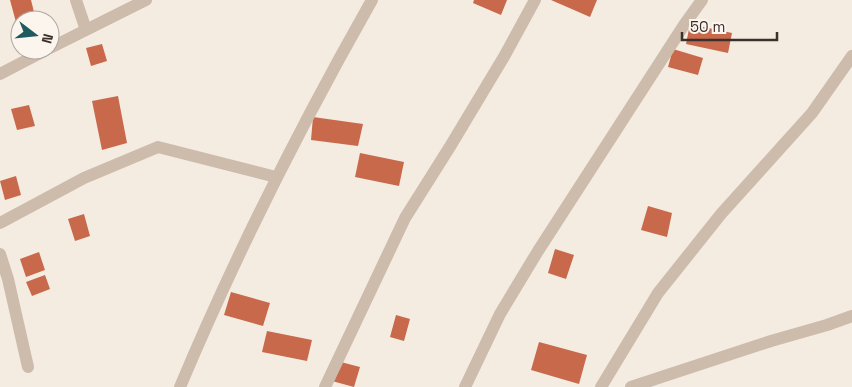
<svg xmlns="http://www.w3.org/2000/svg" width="852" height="387" viewBox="0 0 852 387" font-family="'Space Grotesk',sans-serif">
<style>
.building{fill:#c8694b}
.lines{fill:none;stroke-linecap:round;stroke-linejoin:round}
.street{stroke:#cdbbac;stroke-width:12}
</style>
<rect width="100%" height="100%" fill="#f4ebe1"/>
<path class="building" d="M10,0H31L36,20H20V37Z
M474,0H507L501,15L473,3Z
M551,0H597L590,17Z
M690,24L732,33L728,53L686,44Z
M102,44L107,61L91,66L86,48Z
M673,49L703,58L698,75L668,67Z
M118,96L127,143L102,150L92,101Z
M29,105L35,126L17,130L11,109Z
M313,117L363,124L358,146L311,140Z
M360,153L404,162L399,186L355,177Z
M16,176L21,195L5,200L0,181Z
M648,206L672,213L667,237L641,230Z
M84,214L90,236L75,241L68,219Z
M555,249L574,255L566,279L548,273Z
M39,252L45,270L26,277L20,259Z
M45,275L50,289L32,296L26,282Z
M231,292L270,303L263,326L224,315Z
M396,315L410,319L404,341L390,337Z
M267,331L312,340L307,361L262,352Z
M539,342L587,355L579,384L531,370Z
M337,361L360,367L354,387L332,381Z"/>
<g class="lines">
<path class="street" d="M76,0L86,30
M50,48L146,0
M0,74L46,50
M0,223L84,178L158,147L272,176
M0,254L8,279L28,367
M180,387C236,254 301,125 372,0
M325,387L405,218L451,145L505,55L535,0
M465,387L500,314L538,251L684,25L702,0
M601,387L658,293L721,214L812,113L852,56
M631,387L771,341L827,325L852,316"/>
</g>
<g transform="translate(35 35) rotate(106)"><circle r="24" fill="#fbf5ee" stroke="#aea6a0"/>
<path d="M0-4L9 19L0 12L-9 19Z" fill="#1f5a5e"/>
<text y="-8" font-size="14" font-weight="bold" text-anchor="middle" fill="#3b302b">N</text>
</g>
<path d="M682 32v8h95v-8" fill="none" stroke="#3b302b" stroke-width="2.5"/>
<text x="690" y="32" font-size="15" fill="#3b302b" stroke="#fbf5ee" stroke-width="4" paint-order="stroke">50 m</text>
</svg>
